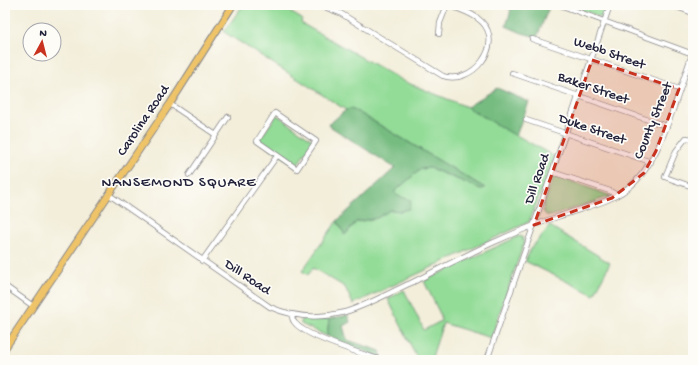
<svg xmlns="http://www.w3.org/2000/svg" width="698" height="365" viewBox="0 0 698 365" font-family="'Gochi Hand',sans-serif">
<style>
.green{fill:#93dc97;stroke:#5a7f69}
.forest{fill:#76bc80;stroke:#4c6f5e}
.lines{fill:none;stroke-linecap:round;stroke-linejoin:round}
.minor-casing{stroke:#8a888a;stroke-width:6}
.major-casing{stroke:#8a888a;stroke-width:8}
.minor{stroke:#fff;stroke-width:4.5}
.major{stroke:#efc469;stroke-width:6}
.marked{fill:#c8321e;fill-opacity:0.2;stroke:#c8321e;stroke-width:3;stroke-dasharray:8 5;stroke-linejoin:round}
.labels{text-anchor:middle;dominant-baseline:central;stroke-width:3.5;stroke-linejoin:round;paint-order:stroke}
.street-label{font-size:14px;fill:#22223b;stroke:#fdfcf7}
.neighbourhood-label{font-size:15px;letter-spacing:1px;fill:#22223b;stroke:#fdfcf7}
</style>
<rect width="100%" height="100%" fill="#fdfcf7"/>
<filter id="ink" filterUnits="userSpaceOnUse"><feTurbulence type="fractalNoise" baseFrequency=".025" numOctaves="2"/><feDisplacementMap in="SourceGraphic" scale="8" xChannelSelector="R" yChannelSelector="G"/><feConvolveMatrix kernelMatrix="1 2 1 2 8 2 1 2 1" color-interpolation-filters="sRGB"/></filter>
<filter id="wash" filterUnits="userSpaceOnUse"><feTurbulence type="fractalNoise" baseFrequency=".012" numOctaves="4" result="noise"/><feDisplacementMap in="SourceGraphic" scale="16" xChannelSelector="R" yChannelSelector="G"/><feGaussianBlur stdDeviation="0.9" result="paint"/><feColorMatrix in="noise" values="0 0 0 0 0 0 0 0 0 0 0 0 0 0 0 0 0 1.4 0 .05"/><feComposite in="paint" operator="in"/></filter>
<g filter="url(#wash)">
<rect width="100%" height="100%" fill="#f3eeda"/>
<path class="green" d="M246,5H278L302,19L301,23L403,81L467,107L555,157L529,222L353,304L345,287L313,268L308,275L302,271L337,221L345,235L356,222L377,218L390,210L401,211L404,198L398,196L394,192L421,169L430,168L481,189L485,188L358,112L351,109L346,110L224,32L240,9Z
M570,5H607L602,18Z
M277,115L314,141L296,166L259,140Z
M554,175L611,196L551,216L546,215L543,211L544,204Z
M550,226L610,263L594,295L525,261L532,247Z
M519,236L522,237L524,243L491,338L443,323L431,360H418L388,299L404,290L424,330L441,321L440,314L424,281Z
M301,319H329L327,336L301,324Z"/>
<path class="forest" d="M502,5H550L537,37L522,33L506,26L511,10Z
M497,88L529,102L516,136L467,107Z
M351,109L358,112L485,188L481,189L430,168L421,169L394,192L398,196L411,200L409,209L401,211L390,210L377,218L356,222L345,235L337,221L395,168L328,125L346,110Z
M348,315L350,322L343,326L347,340L380,351L382,358L327,336L329,319Z"/>
</g>
<g filter="url(#ink)">
<g class="lines">
<defs>
<path id="minor" d="M310,5L327,8L340,13L443,76C471,86 505,46 482,22C474,13 460,10 449,5
M560,5L693,54
M671,5L693,13
M439,34L440,23L447,5
M532,39L679,89
M512,73L666,126
M170,104L216,135
M275,113L316,141L297,169L257,141Z
M526,120L651,162
M693,139L686,138L676,151L665,177L693,187
M552,172L610,191L617,195
M189,175L228,117
M108,194L270,307C293,317 317,319 341,313C365,307 388,293 411,283C459,259 508,233 560,216C585,207 614,202 634,183C663,155 678,91 693,52
M202,261L277,156
M5,286L33,306
M292,315C292,318 293,321 295,323C306,337 363,354 381,360
M487,360L610,5"/>
<path id="major" d="M5,348L170,104L233,5"/>
</defs>
<use href="#minor" class="minor-casing"/>
<use href="#major" class="major-casing"/>
<use href="#minor" class="minor"/>
<use href="#major" class="major"/>
</g>
</g>
<path class="marked" d="M592,60L679,89L656,151L644,173L612,198L534,225Z"/>
<g class="labels">
<g class="street-label">
<text transform="translate(609 54) rotate(19)">Webb Street</text>
<text transform="translate(593 89) rotate(19)">Baker Street</text>
<text transform="translate(144 121) rotate(-56)">Carolina Road</text>
<text transform="translate(654 121) rotate(-68)">County Street</text>
<text transform="translate(592 130) rotate(19)">Duke Street</text>
<text transform="translate(538 179) rotate(-71)">Dill Road</text>
<text transform="translate(247 278) rotate(34)">Dill Road</text>
</g>
<g class="neighbourhood-label">
<text x="179" y="183">NANSEMOND SQUARE</text>
</g>
</g>
<rect width="698" height="365" fill="none" stroke="#fdfcf7" stroke-width="20"/>
<g transform="translate(42 42) rotate(7)"><circle r="19" fill="#fdfcf7" stroke="#a5a5ac"/>
<path d="M0-3L7 15L0 10L-7 15Z" fill="#c8321e"/>
<text y="-6" font-size="11" font-weight="bold" text-anchor="middle" fill="#22223b">N</text>
</g>
</svg>
